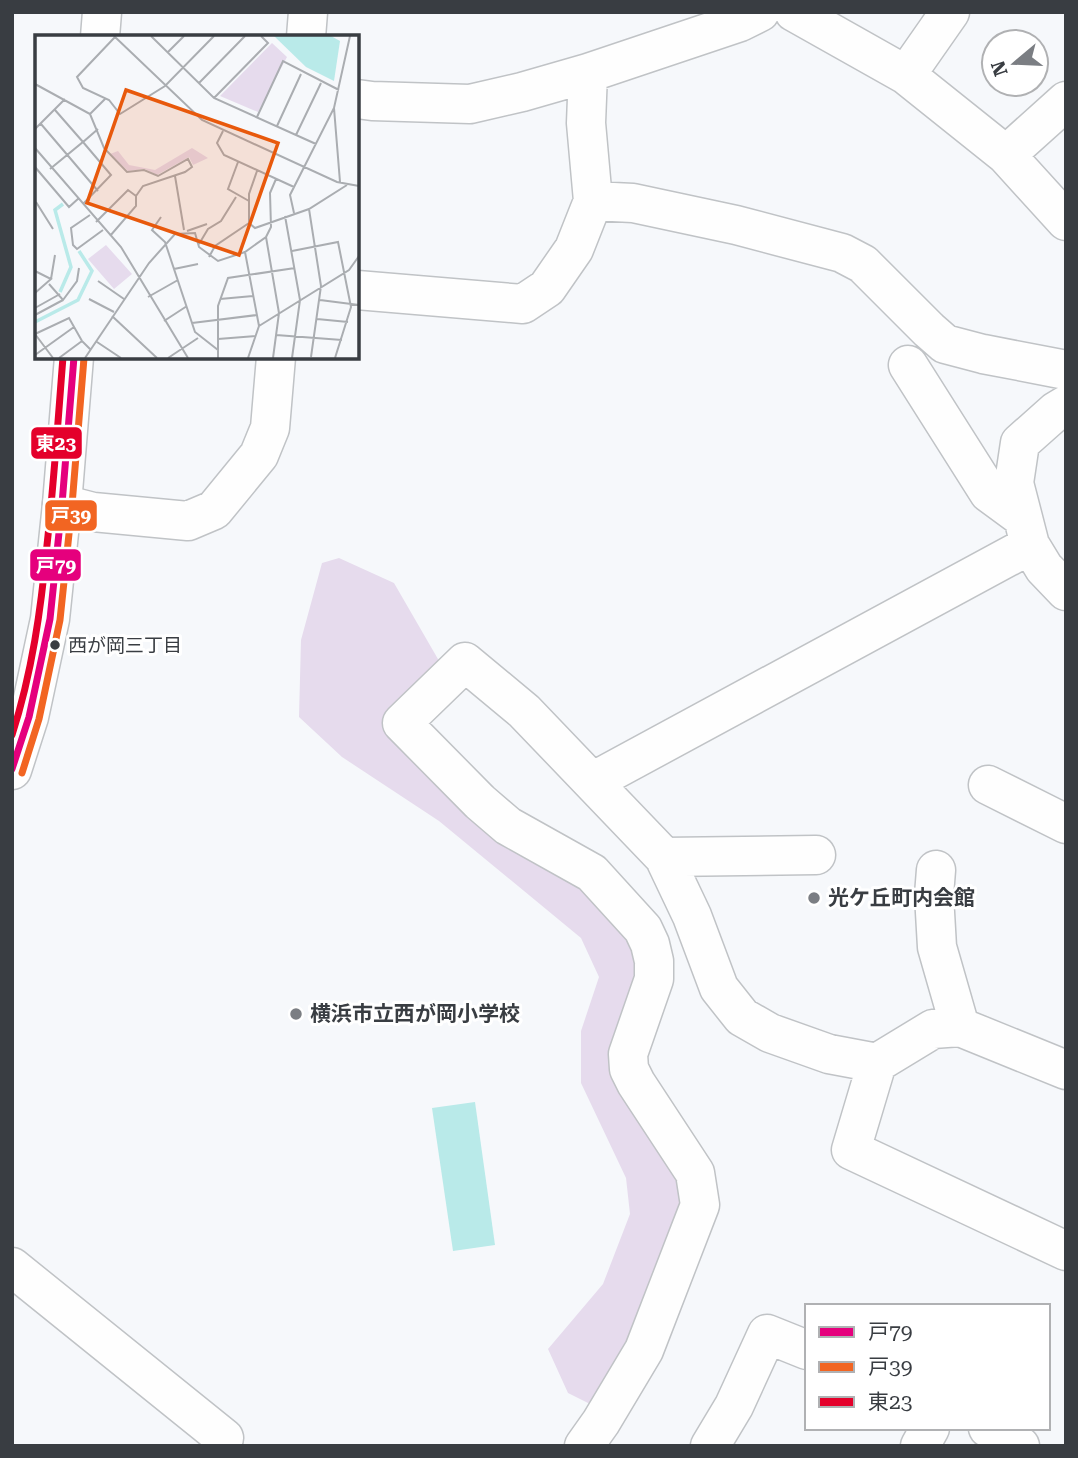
<svg xmlns="http://www.w3.org/2000/svg" width="1078" height="1458" viewBox="0 0 1078 1458" font-family="'Roboto Serif','Noto Sans JP',serif">
<style>
.green{fill:#e6dbed}
.water{fill:#b9eae9}
.lines{fill:none;stroke-linecap:round;stroke-linejoin:round}
.minor-casing{stroke:#c0c3c6;stroke-width:41}
.tertiary-casing{stroke:#c0c3c6;stroke-width:41}
.minor{stroke:#fefefe;stroke-width:38}
.tertiary{stroke:#fefefe;stroke-width:38}
.bus-1-casing{stroke:#fff;stroke-width:12}
.bus-2-casing{stroke:#fff;stroke-width:12}
.bus-3-casing{stroke:#fff;stroke-width:12}
.bus-1{stroke:#e5007d;stroke-width:7}
.bus-2{stroke:#f26522;stroke-width:7}
.bus-3{stroke:#e4002b;stroke-width:7}
.bus-dot{fill:#393d42;stroke:#fff;stroke-width:2.5}
.poi-dot{fill:#7b7e83;stroke:#fff;stroke-width:2.5}
.labels{text-anchor:middle;dominant-baseline:central;stroke-width:6;stroke-linejoin:round;paint-order:stroke}
.bus-label{font-size:19px;fill:#393d42;stroke:#fff;text-anchor:start}
.poi-label{font-size:21px;font-weight:bold;fill:#393d42;stroke:#fff;text-anchor:start}
.inset-river{fill:none;stroke:#b9eae9;stroke-width:3.5}
.inset-road{fill:none;stroke:#aaadb1;stroke-width:2}
.view{fill:#e8590c;fill-opacity:0.15;stroke:#e8590c;stroke-width:3.5}
.inset-edge{fill:none;stroke:#393d42;stroke-width:3.5}
.line-badge{stroke:#fff;stroke-width:2.5}
.badge-label{font-size:19px;text-anchor:middle;font-weight:bold;fill:#fff}
</style>
<rect width="100%" height="100%" fill="#f6f8fb"/>
<path class="green" d="M339,558L394,583L442,666L384,726L608,905L647,975L632,1012L680,1170L687,1207L635,1342L592,1405L568,1393L548,1349L603,1284L630,1214L626,1178L581,1083V1031L599,977L581,938L439,821L342,757L299,717L301,640L322,563Z"/>
<path class="water" d="M475,1102L495,1245L453,1251L432,1108Z"/>
<g class="lines">
<defs>
<path id="minor" d="M794,12L906,75L1006,155L1066,221
M306,37L308,12
M906,75L950,12
M357,99L372,101L470,104L522,92L588,73L740,22L760,12
M1006,155L1066,101
M593,201L633,203L736,225L842,253L863,264L929,330L945,344L983,354L1066,370
M357,290L523,304L547,288L574,249L593,201L586,123L588,73
M908,365L989,493L1023,518
M1066,405L1056,411L1020,443L1014,483L1030,545L1044,568L1066,591
M62,504L93,512L188,521L214,510L259,455L270,428L276,357
M592,782L1030,545
M988,785L1066,824
M664,857L816,855
M936,870L934,895L937,947L960,1027
M877,1063L851,1150L1066,1251
M12,1267L224,1438L219,1446
M988,1428L1020,1446
M584,1446L601,1422L644,1350L700,1205L695,1173L636,1083L629,1069L628,1054L654,979V961L650,944L643,929L592,873L508,826L480,802L402,723L465,662L524,711L664,857L692,916L719,988L742,1017L770,1033L829,1054L877,1063L933,1029L960,1027L1066,1070
M710,1446L734,1406L767,1334L807,1350
M920,1446L930,1428"/>
<path id="tertiary" d="M100,37L102,12
M12,770L29,717L50,619L62,504L74,357"/>
</defs>
<use href="#minor" class="minor-casing"/>
<use href="#tertiary" class="tertiary-casing"/>
<use href="#minor" class="minor"/>
<use href="#tertiary" class="tertiary"/>
<defs>
<path id="bus-1" d="M12,769L29,717L50,619L62,504L74,357"/>
<path id="bus-2" d="M22,773L39,719L60,620L72,505L84,358"/>
<path id="bus-3" d="M12,735C32,673 41,609 47,545C54,482 58,420 63,357"/>
</defs>
<use href="#bus-1" class="bus-1-casing"/>
<use href="#bus-2" class="bus-2-casing"/>
<use href="#bus-3" class="bus-3-casing"/>
<use href="#bus-1" class="bus-1"/>
<use href="#bus-2" class="bus-2"/>
<use href="#bus-3" class="bus-3"/>
</g>
<circle class="bus-dot" cx="55" cy="645" r="6"/>
<g class="poi-dot">
<circle cx="814" cy="898" r="7"/>
<circle cx="296" cy="1014" r="7"/>
</g>
<g class="labels">
<g class="bus-label">
<text x="68" y="645">西が岡三丁目</text>
</g>
<g class="poi-label">
<text x="828" y="898">光ケ丘町内会館</text>
<text x="310" y="1014">横浜市立西が岡小学校</text>
</g>
</g>
<g transform="translate(35 35)">
<rect width="324" height="324" fill="#f6f8fb"/>
<path d="M237,8L252,22L223,77L185,61ZM157,113L173,123L158,130L154,122L122,140L110,134L93,136L75,119L83,116L94,130L120,135ZM71,210L97,239L79,254L53,224Z" fill="#e6dbed"/>
<path d="M239,1H296L305,6L299,46L271,32Z" fill="#b9eae9"/>
<path class="inset-river" d="M25,257L36,232L20,175L28,169M0,287L43,265L57,236L44,216"/>
<path class="inset-road" d="M79,1L167,85L302,147L324,151M116,1L179,63L281,109M80,2L42,42L48,53L74,65L85,79L130,51L179,1M133,17L149,1M164,48L210,1M0,49L55,79L69,113L92,137L109,135L123,141L153,124L157,132L150,137L108,151L101,161V171L75,201M179,63L233,8L226,1M299,73L305,147M20,75L48,107L63,94M55,79L71,63M222,82L248,26L304,55M6,89L63,156M242,91L266,39M0,94L30,64M188,96L182,108L189,120L259,152M261,100L286,48M0,113L86,212L153,323M203,127L193,154L214,166M0,132L34,172L44,163M15,134L48,107L76,140L48,169M222,136L214,159V188L220,193L274,174L312,150M140,141L149,195M1,167L18,194M274,174L286,251L276,322M259,178L255,160L299,73L315,1M55,180L36,193L38,210L42,214L68,195M250,181L265,265L257,323M126,182L117,195L130,207L160,297L183,315M61,187L93,155L101,161M152,196L172,189M231,202L244,278L238,323M164,209L173,194L186,186L201,162M257,216L303,207L316,272L300,323M210,217L224,291L213,323M174,222L180,211L214,188M139,234L163,229M0,236L16,244L0,258M16,244L20,220M63,246L89,264M14,249L28,265L42,246L44,233M113,262L143,245M54,264L79,277M185,264L218,261M285,265L324,270M0,273L25,259M0,280L28,265M77,281L122,323M282,284L313,287M129,286L152,271M157,288L222,280M224,291L314,235L324,221M0,299L34,283L47,306M0,299L18,323M241,300L307,305M183,304L221,301M62,307L86,323M0,320L39,292M24,323L47,306L56,315M50,323L114,228L140,199L160,198L164,212L183,226L210,217L231,202L236,192L235,158L241,144M133,323L163,303M183,323V271L193,243L260,233"/>
<path class="view" d="M91,55L243,108L204,220L52,168Z"/>
<rect width="324" height="324" class="inset-edge"/>
</g>
<g class="line-badge">
<rect x="30" y="426" width="53" height="34" rx="7" fill="#e4002b"/>
<rect x="44" y="499" width="54" height="33" rx="7" fill="#f26522"/>
<rect x="29" y="548" width="53" height="34" rx="7" fill="#e5007d"/>
</g>
<g class="badge-label">
<text x="56" y="450">東23</text>
<text x="71" y="522">戸39</text>
<text x="56" y="572">戸79</text>
</g>
<rect width="1078" height="1458" fill="none" stroke="#393d42" stroke-width="28"/>
<rect x="805" y="1304" width="245" height="126" fill="#ffffff" stroke="#b0b1b3" stroke-width="2"/>
<rect x="819" y="1327" width="35" height="10" fill="#e5007d" stroke="#b0b1b3" stroke-width="2"/>
<text x="868" y="1339" font-size="21" fill="#393d42">戸79</text>
<rect x="819" y="1362" width="35" height="10" fill="#f26522" stroke="#b0b1b3" stroke-width="2"/>
<text x="868" y="1374" font-size="21" fill="#393d42">戸39</text>
<rect x="819" y="1397" width="35" height="10" fill="#e4002b" stroke="#b0b1b3" stroke-width="2"/>
<text x="868" y="1409" font-size="21" fill="#393d42">東23</text>
<g transform="translate(1015 63) rotate(251)"><circle r="33" fill="#ffffff" stroke="#b0b1b3" stroke-width="2"/>
<path d="M0-5L12 26L0 18L-12 26Z" fill="#7b7e83"/>
<text y="-10" font-size="19" font-weight="bold" text-anchor="middle" fill="#393d42">N</text>
</g>
</svg>
